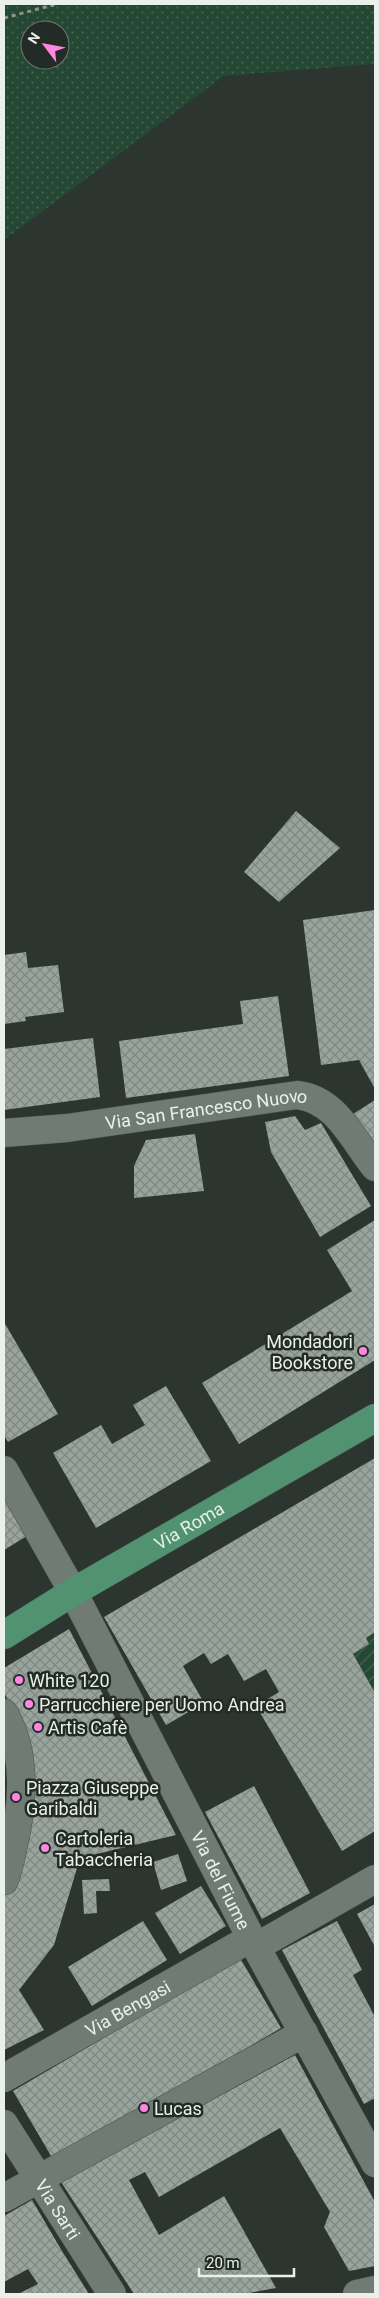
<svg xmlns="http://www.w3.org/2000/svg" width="379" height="2298" viewBox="0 0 379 2298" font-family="Roboto,sans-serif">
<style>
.grass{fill:url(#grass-dots);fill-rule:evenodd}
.garden{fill:url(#garden-furrows)}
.building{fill:url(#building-cross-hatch)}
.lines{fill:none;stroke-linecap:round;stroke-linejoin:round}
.minor-casing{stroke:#4c544e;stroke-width:29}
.major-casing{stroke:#4c544e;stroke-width:29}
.path{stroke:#8e9691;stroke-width:3;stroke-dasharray:4 4;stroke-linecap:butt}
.minor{stroke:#707b74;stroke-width:28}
.major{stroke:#519370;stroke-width:28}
.poi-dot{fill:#fe86e1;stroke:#222b25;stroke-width:2}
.labels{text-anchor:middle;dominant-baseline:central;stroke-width:5;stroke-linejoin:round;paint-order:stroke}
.street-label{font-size:18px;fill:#eaf0ec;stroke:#222b25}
.poi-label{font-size:18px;fill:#eaf0ec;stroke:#222b25;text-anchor:start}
</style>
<defs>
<pattern id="grass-dots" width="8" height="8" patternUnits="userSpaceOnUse" patternTransform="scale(1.25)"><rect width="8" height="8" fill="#244834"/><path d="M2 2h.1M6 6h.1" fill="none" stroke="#446352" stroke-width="1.8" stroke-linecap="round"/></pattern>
<pattern id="garden-furrows" width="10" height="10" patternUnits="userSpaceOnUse" patternTransform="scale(1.25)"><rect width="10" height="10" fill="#244834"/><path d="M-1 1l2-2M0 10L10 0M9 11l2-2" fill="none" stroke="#446352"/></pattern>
<pattern id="building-cross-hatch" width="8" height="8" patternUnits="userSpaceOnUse" patternTransform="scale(1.25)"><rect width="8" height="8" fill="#99a49d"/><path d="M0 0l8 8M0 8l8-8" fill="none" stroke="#808883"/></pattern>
</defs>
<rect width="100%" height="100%" fill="#2c352f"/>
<path class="grass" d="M4,4H375V64L224,76L4,240ZM30,30H60V60H30Z"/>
<path class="garden" d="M375,1632V1693L353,1654L369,1644L366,1638Z"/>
<path class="building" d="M296,811L340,848L279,902L244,872Z
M375,910V1089L359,1060L321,1065L303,920Z
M26,952L28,968L58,965L64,1012L25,1017L26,1021L4,1024V955Z
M278,996L289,1076L126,1098L119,1041L243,1024L240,1001Z
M93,1038L100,1097L4,1110V1049Z
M375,1100V1148L353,1114Z
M295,1116L305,1130L321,1123L371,1206L320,1237L271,1152L265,1122Z
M195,1134L204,1191L134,1198V1166L146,1140Z
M375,1220V1360L239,1444L202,1383L352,1291L327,1250Z
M4,1322L58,1414L8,1442L4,1435Z
M166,1386L211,1461L96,1528L53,1453L101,1425L112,1444L145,1425L133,1405Z
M375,1458V1632L366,1638L369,1644L353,1654L375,1693V1831L342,1851L256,1706L279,1692L266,1669L244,1681L228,1654L211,1664L204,1653L183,1666L204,1703L166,1725L104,1617Z
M4,1497L27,1536L4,1550Z
M69,1629L176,1835L80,1858L54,1945L19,1990L44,2030L4,2050V1895L7,1890L16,1714L4,1693V1668Z
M254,1786L310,1893L262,1919L205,1812Z
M178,1854L187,1881L161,1890L153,1862Z
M109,1879L110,1891H96L97,1913L84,1914L82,1880Z
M201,1886L226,1926L180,1954L155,1913Z
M375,1904V1947L357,1914Z
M143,1921L167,1960L92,2006L68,1967Z
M337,1921L362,1970L353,1975L375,2017V2098L364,2104L282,1950Z
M240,1958L281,2028L54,2161L13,2091Z
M295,2055L375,2202V2266L349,2271L324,2227L330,2212L280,2128L159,2197L145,2172L129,2180L159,2235L224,2196L276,2288L243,2294H134L61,2182Z
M32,2200L62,2251L89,2294H18L38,2284L28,2269L4,2282V2216Z"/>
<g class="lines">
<defs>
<g id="minor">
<path id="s1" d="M4,1133L67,1128L297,1095C336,1099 353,1140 375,1167"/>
<path id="s2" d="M4,1470L73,1592L251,1938L375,2163"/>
<path d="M4,1713C28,1754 23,1807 12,1852C10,1861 8,1872 4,1881"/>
<path d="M256,1947L375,1879"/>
<path id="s3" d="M4,2078L251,1938"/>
<path id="s4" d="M4,2124L112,2294"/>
<path d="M4,2198L304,2033"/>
<path d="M357,2294L375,2290"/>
</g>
<g id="major">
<path id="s5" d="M4,1635L73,1592L375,1418"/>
</g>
</defs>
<use href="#minor" class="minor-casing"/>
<use href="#major" class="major-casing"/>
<path class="path" d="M4,18L57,4"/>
<use href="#minor" class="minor"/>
<use href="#major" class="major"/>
</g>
<g class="poi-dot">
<circle cx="363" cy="1351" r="5"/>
<circle cx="19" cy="1680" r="5"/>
<circle cx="29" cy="1704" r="5"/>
<circle cx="38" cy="1727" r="5"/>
<circle cx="16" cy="1797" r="5"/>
<circle cx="45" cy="1848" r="5"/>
<circle cx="144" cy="2108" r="5"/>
</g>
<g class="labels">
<g class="street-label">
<text stroke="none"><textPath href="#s1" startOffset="204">Via San Francesco Nuovo</textPath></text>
<text stroke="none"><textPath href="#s5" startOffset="215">Via Roma</textPath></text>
<text stroke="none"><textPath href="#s2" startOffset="464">Via del Fiume</textPath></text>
<text stroke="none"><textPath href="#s3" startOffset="142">Via Bengasi</textPath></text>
<text stroke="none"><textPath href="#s4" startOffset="101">Via Sarti</textPath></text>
</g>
<g class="poi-label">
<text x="353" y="1341" text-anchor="end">Mondadori<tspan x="353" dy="21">Bookstore</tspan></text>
<text x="29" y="1680">White 120</text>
<text x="39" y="1704">Parrucchiere per Uomo Andrea</text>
<text x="48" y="1727">Artis Cafè</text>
<text x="26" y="1787">Piazza Giuseppe<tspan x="26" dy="21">Garibaldi</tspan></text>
<text x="55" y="1838">Cartoleria<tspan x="55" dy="21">Tabaccheria</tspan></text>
<text x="154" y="2108">Lucas</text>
</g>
</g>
<rect width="379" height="2298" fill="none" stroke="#eaf0ec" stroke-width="10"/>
<g transform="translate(45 45) rotate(302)"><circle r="24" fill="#222b25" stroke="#727a75"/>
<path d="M0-4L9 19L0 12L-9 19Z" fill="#fe86e1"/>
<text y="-8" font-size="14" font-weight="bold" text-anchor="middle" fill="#eaf0ec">N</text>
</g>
<path d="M199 2268v8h95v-8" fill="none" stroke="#eaf0ec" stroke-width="2.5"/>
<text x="206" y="2268" font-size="15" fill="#eaf0ec" stroke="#222b25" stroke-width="4" paint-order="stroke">20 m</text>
</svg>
